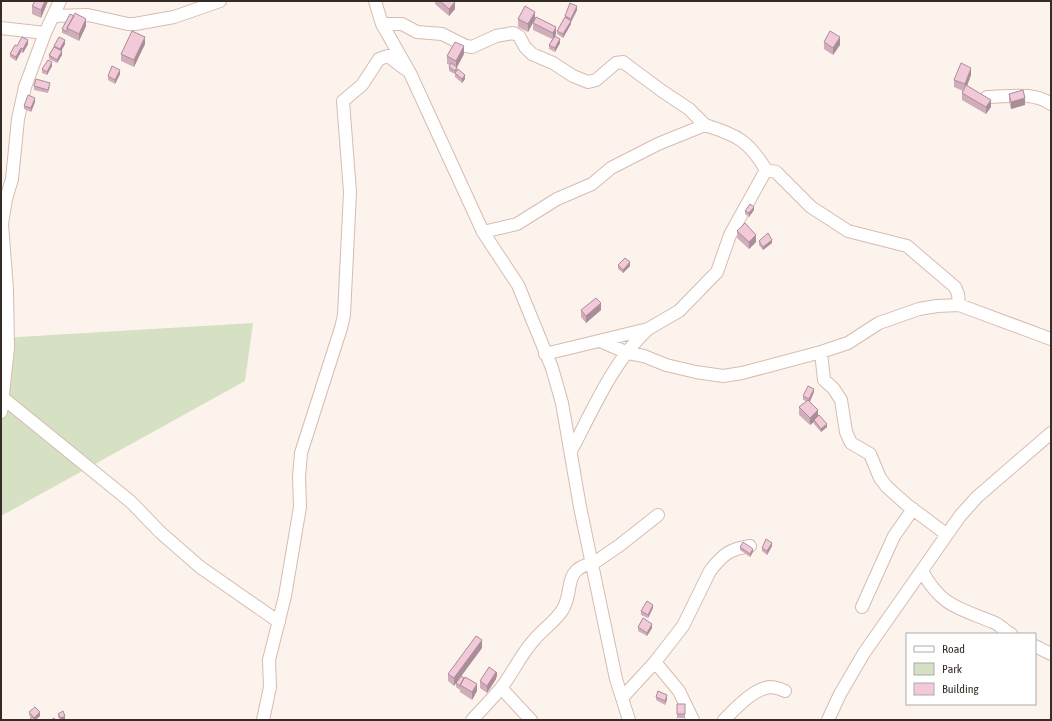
<svg xmlns="http://www.w3.org/2000/svg" width="1052" height="721" viewBox="0 0 1052 721" font-family="'Asap Condensed',sans-serif">
<style>
.green{fill:#d6e0c3}
.lines{fill:none;stroke-linecap:round;stroke-linejoin:round}
.minor-casing{stroke:#d6bcaf;stroke-width:14}
.minor{stroke:#fff;stroke-width:12}
.wall{fill:#d0adbb}
.shaded-wall{fill:#a98d98}
.building{fill:#f2c9d9;stroke:#a98d98}
</style>
<rect width="100%" height="100%" fill="#fdf3ed"/>
<path class="green" d="M253,323L245,381L1,516V338Z"/>
<g class="lines">
<defs>
<path id="minor" d="M375,1L382,24L410,73L483,232L518,285L552,368L562,403L580,507L616,679L629,720
M53,16L88,15L128,24H135L174,17L220,1
M382,24H402L417,32L442,34L466,46L472,47L496,36L513,33L519,36L525,47L532,54L553,63L573,76L588,82L596,80L616,63L623,62L662,91L689,109L705,125
M1,28L45,33
M987,97C1009,97 1032,91 1051,104
M483,232L517,224L557,199L592,184L611,168L658,144L705,125C737,135 749,141 766,170L776,172L811,207L848,231L907,246L955,287L958,294L959,305
M600,341L628,353L644,356L666,365L696,372L723,376L742,373L821,352L848,343L879,323L919,309L937,306L959,305L1051,339
M821,352L824,380L833,388L841,400L846,432L851,443L870,454L880,478L887,487L906,504L946,534
M545,354L648,329L679,311L717,272L730,235L766,170
M3,398L131,502L160,532L200,567L279,622
M1,412L8,348L7,289L2,224L6,199L12,179L18,119L25,87L45,33L60,1
M571,451C593,410 613,361 648,329
M591,565L620,545L658,515
M922,571C941,606 958,608 993,622C1001,625 1004,631 1011,634
M862,607L894,536L913,509
M1035,646L1051,654
M655,662L679,691L693,720
M501,688L531,720
M622,698L655,662L683,626L710,571C723,554 730,549 750,546
M263,720L270,687L269,660L285,596L300,507L299,477L301,453L341,328L344,315L350,192L343,101L362,85L379,59L388,56L405,69
M472,720C482,709 492,699 501,688C513,673 521,654 534,640C543,629 556,621 563,609C574,591 562,570 592,563
M724,720C736,708 753,689 770,687C776,687 780,689 785,691
M828,720L840,694L864,653L960,516L977,497L1051,433"/>
</defs>
<use href="#minor" class="minor-casing"/>
<use href="#minor" class="minor"/>
</g>
<path class="wall" d="M35,1H48L41,18L32,14V6Z
M435,1H454L455,9L449,16L435,4Z
M577,10L571,22V24L563,38L557,34V31L565,17V16Z
M74,16L86,26L79,41L67,35V34V35L62,33V29Z
M518,19H535L528,32L518,27Z
M533,23L556,34L555,36L560,43L555,52L549,49V45L552,39L533,30Z
M824,42L840,45L833,55L824,49Z
M28,44L23,53L21,52L16,61L10,57V54L17,46Z
M65,44L61,51L62,55L57,63L49,59V55L54,46Z
M145,44L134,67L121,61V54Z
M464,54L457,67V70L465,79L462,83L455,77V74L449,71V67L450,65L447,64V56Z
M52,66L47,75L42,73V69Z
M120,74L115,84L108,80V76Z
M971,75L967,86L991,107L986,114L962,100V93L963,91L954,87V80Z
M34,86L50,87L48,93L34,90Z
M1009,94L1025,105L1011,109L1009,101Z
M35,102L31,112L24,109V106Z
M754,210L749,217L745,214V211Z
M737,231L756,242L749,249L737,238Z
M759,241L772,243L763,250L759,245Z
M618,265L630,266L623,273L618,269Z
M581,310H601L586,323L581,317Z
M814,392L810,402L818,416L827,427L821,432L814,424V422L810,425L799,415V407L806,401L803,400V396Z
M772,546L767,555L762,551V548Z
M740,547L753,552L750,557L740,550Z
M653,608L648,618L641,615V611Z
M638,627L652,628L647,636L638,631Z
M482,648L461,676L477,691L472,700L460,692V689V690L456,687V683L459,678L454,686L448,681V674Z
M497,676L496,678V679L487,693L480,688V681Z
M656,697L667,699L665,705L656,700Z
M677,704H685V718H677Z
M29,712L40,716L36,720L31,718L29,715Z
M58,714L65,719L60,720L58,717Z"/>
<path class="shaded-wall" d="M45,1H48L41,18V10Z
M455,2V9L449,16V9Z
M577,6V10L571,22V19Z
M535,12V19L528,32V24Z
M86,19V26L79,41V34Z
M571,21V24L563,38V34Z
M556,27V34L553,40V33Z
M145,37V44L134,67V60Z
M840,37V45L833,55V48Z
M560,39V43L555,52V48Z
M28,40V44L23,53V49Z
M65,40V44L60,53V49Z
M464,46V54L456,69V61Z
M21,48V52L16,61V57Z
M62,51V55L57,63V60Z
M52,62V66L47,75V72Z
M971,68V75L965,91V84Z
M120,70V74L115,84V80Z
M465,75V79L462,83V79Z
M35,98V102L31,112V108Z
M1025,98V105L1011,109V102Z
M991,100V107L986,114V107Z
M754,207V210L749,217V213Z
M756,235V242L749,249V242Z
M772,240V243L763,250V247Z
M630,262V266L623,273V270Z
M601,303V310L586,323V316Z
M814,389V392L809,403V399Z
M818,410V418L814,420V422L810,425V418Z
M827,424V427L821,432V429Z
M772,543V546L767,555V551Z
M753,549V552L750,557V554Z
M653,605V608L648,618V615Z
M652,624V628L647,636V633Z
M482,640V648L454,686V678Z
M496,672H497V676L496,678V679L487,693V686Z
M477,684V691L472,700V692Z
M667,695V699L665,705V701Z
M40,712V716L35,720L34,718Z
M65,716V719L61,720V718Z"/>
<path class="building" d="M35,1H45L41,10L32,6Z
M440,1H454L455,2L449,9Z
M570,3L577,6L571,19L565,16Z
M525,6L535,12L528,24L518,19Z
M75,13L86,19L79,34L67,28Z
M70,14L74,16L67,28V32L62,29Z
M536,17L556,27L553,33L533,23Z
M565,17L571,21L563,34L557,31Z
M132,31L145,37L134,60L121,54Z
M830,31L840,37L833,48L824,42Z
M555,36L560,39L555,48L549,45Z
M22,37L28,40L23,49L21,48L16,57L10,54L15,45L17,46Z
M59,37L65,40L60,49L54,46Z
M455,42L464,46L456,61L447,56Z
M54,47L62,51L57,60L49,55Z
M48,60L52,62L47,72L42,69Z
M451,63L457,67L455,71L449,67Z
M961,63L971,68L965,84L954,80Z
M112,66L120,70L115,80L108,76Z
M458,69L465,75L462,79L455,73Z
M36,79L50,83L48,90L34,86Z
M966,85L991,100L986,107L962,93Z
M1023,90L1025,98L1011,102L1009,94Z
M28,95L35,98L31,108L24,106Z
M750,204L754,207L749,213L745,211Z
M745,223L756,235L749,242L737,231Z
M768,233L772,240L763,247L759,241Z
M625,258L630,262L623,270L618,265Z
M596,298L601,303L586,316L581,310Z
M808,386L814,389L809,399L803,396Z
M808,400L818,410L810,418L799,407Z
M819,415L827,424L821,429L814,420Z
M766,539L772,543L767,551L762,548Z
M743,542L753,549L750,554L740,547Z
M647,601L653,605L648,615L641,611Z
M643,618L652,624L647,633L638,627Z
M476,636L482,640L454,678L448,674Z
M489,667L496,672L487,686L480,681Z
M461,676L464,678L460,686L456,683Z
M465,677L477,684L472,692L460,685Z
M658,691L667,695L665,701L656,697Z
M677,704H685V714H677Z
M35,707L40,712L34,718L29,712Z
M63,711L65,716L61,718L58,714Z
M32,717L36,720H29Z
M54,718L55,720H51Z"/>
<rect width="1052" height="721" fill="none" stroke="#352c26" stroke-width="4"/>
<rect x="906" y="633" width="130" height="72" fill="#ffffff" stroke="#aeaba8"/>
<rect x="914" y="646" width="20" height="6" fill="#ffffff" stroke="#aeaba8"/>
<text x="942" y="653" font-size="12" fill="#352c26">Road</text>
<rect x="914" y="663" width="20" height="12" fill="#d6e0c3" stroke="#aeaba8"/>
<text x="942" y="673" font-size="12" fill="#352c26">Park</text>
<rect x="914" y="683" width="20" height="12" fill="#f2c9d9" stroke="#aeaba8"/>
<text x="942" y="693" font-size="12" fill="#352c26">Building</text>
</svg>
